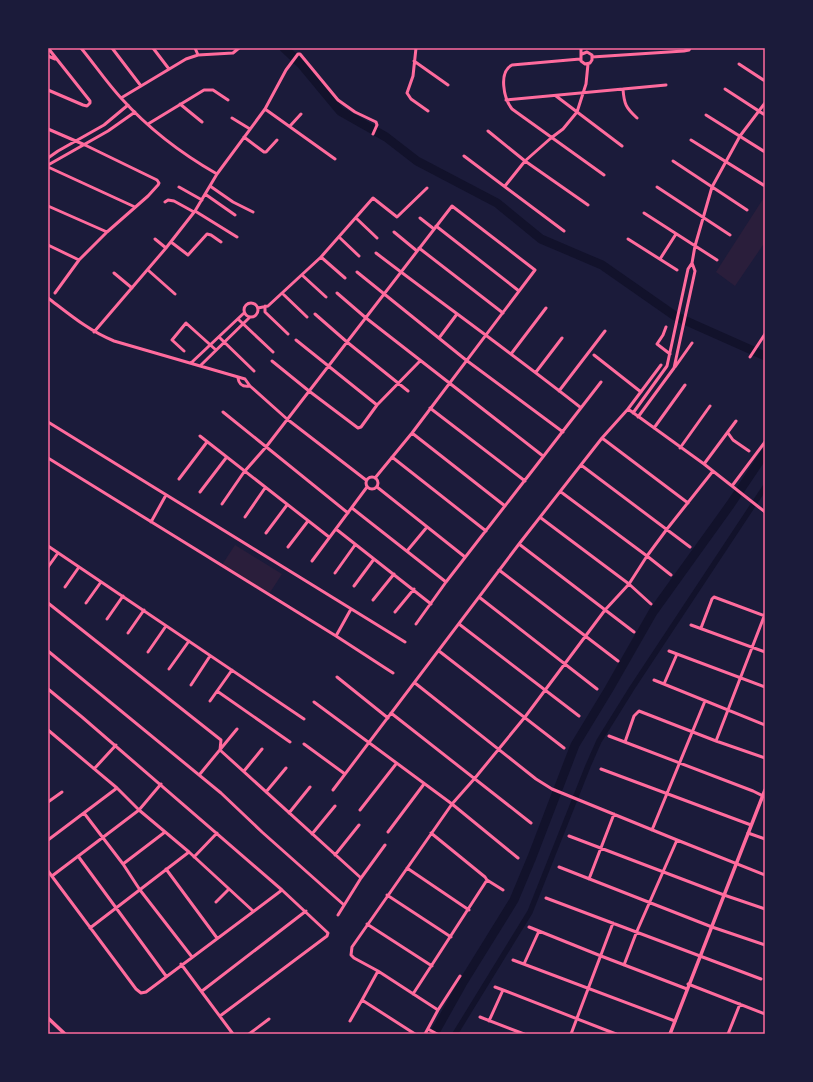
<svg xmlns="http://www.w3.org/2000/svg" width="813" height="1082" viewBox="0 0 813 1082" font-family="Mulish,sans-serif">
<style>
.green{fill:#2a1e3b}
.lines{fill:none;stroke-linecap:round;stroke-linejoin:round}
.canal{stroke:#12122b;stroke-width:5.5}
.river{stroke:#12122b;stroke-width:9}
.minor{stroke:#ff6b9d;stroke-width:3}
.tertiary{stroke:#ff6b9d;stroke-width:3.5}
.neatline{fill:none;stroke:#ff6b9d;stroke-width:1.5}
</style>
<rect width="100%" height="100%" fill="#1b1b3a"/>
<path class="green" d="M765,196V242L735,286L716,272Z
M235,545L282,574L269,594L222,565Z"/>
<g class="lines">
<path class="canal" d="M455,1034L530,912L588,766L599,741L632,688L765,487"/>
<path class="river" d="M284,48L301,64L340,111L386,137L417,161L497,203L541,239L602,265L675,316L765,356
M434,1034L462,984L514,900L532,857L575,745L609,689L653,612L730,505L765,453"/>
<path class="minor" d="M81,48C95,65 107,83 121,98C148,128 182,154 217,174
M112,48L141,86
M153,48L169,69
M195,48L198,55
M416,48L413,76L407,93L411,99L428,111
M581,48V61L585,64L590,63L592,60V55L587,52L582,54
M48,56L55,59
M592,57L684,51L689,50L690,48
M580,59L512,65C498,72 504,99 512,109L604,175
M414,61L448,85
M739,64L765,81
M623,89C624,104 626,108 637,118
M725,89L765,115
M48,90L83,105L87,106L90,103V101L48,48
M556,96L622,146
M121,98L186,59L198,55L233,53L239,48
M506,100L666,85
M180,104L202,122
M265,109L335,159
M706,115L765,152
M232,118L250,129
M148,124L204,90H213L228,100
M290,126L301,114
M48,129L85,145L157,180L159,183L158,185L148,196L107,232L79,260L55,293
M488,131L525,161L588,205
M244,137L264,152H266L277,140
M691,140L765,186
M464,156L564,231
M48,158L58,151L104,125L128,105
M673,161L747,210
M48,165L108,131L135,112
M48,167L135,207
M210,186L233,202L253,212
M505,186L525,161L551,138L563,129L577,112L586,84L588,64
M179,187L202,200
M657,187L730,235
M205,194L235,215
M165,202L168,200L174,201L194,212
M48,206L107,232
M195,211L237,237
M644,213L717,260
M356,218L377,238
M420,218L434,229
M436,226L519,291
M394,232L417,251
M339,237L359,256
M155,239L166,248
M628,239L677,270
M171,242L188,255L207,234L211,235L221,242
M48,245L79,260
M419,248L503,313
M376,253C444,305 513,354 580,407
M321,257L373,198L397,217L427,188
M660,259L676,234
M148,270L175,294
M357,272L466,360L563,432
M114,273L132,288
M302,275L326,297
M282,293L307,317
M337,293L366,318L543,456
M48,298C69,314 89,331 114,341L245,379L250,386L287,419L366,480
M244 310a7 7 0 1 1 14 0a7 7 0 1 1-14 0Z
M265,306V312L288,334
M258,308L268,306L321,257L345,278
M315,314L347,342L408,391
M238,319L273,352
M666,327L663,335L657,344L670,354
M94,332L166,248L195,211L217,174L265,109L286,70L298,54H300L338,100L355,112L376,122L377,125L373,134
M219,337L254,371
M439,338L457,314
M296,340L377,405
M184,351L172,340L186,323L216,350
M511,354L546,308
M594,355L641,392
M750,357L765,334
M272,361L309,391L358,428L361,427L377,405L420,361
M191,363L244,313
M200,366L250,317
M675,367L692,343
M536,372L562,338
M238,378C239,385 243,387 250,386
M559,391L605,331
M430,408L525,481
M628,409L704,464L765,512
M223,412L348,513
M633,413L667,366L688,269L692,263
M638,417L674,368L695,271L692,263L695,246L712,187L740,136L765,103
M48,422L405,642
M654,428L685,385
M412,433L505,506
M728,433L733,440L749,451
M200,436L329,537
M602,438L688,503
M680,448L710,406
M392,457L486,531
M48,458L336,636L393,673
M704,464L736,421
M581,465L690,547
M366 483a6 6 0 1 1 12 0a6 6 0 1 1-12 0Z
M179,479L207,442
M732,486L765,442
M377,487L465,557
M200,492L226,458
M561,492L647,556L671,575
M222,504L244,472L266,447L452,206L535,270L412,433L375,478
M352,508L446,582
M245,517L265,488
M541,518L629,584L651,604
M151,522L166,495
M336,529L431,604
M266,533L287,505
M519,544L634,632
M48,546L304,719
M288,547L308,521
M407,551L427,527
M312,561L367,487
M48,567L58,553
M499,570L618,661
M335,573L355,545
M354,586L374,559
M65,587L79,567
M479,597L597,689
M373,600L394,574
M48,603L221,740L220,750L361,878
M86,603L101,582
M395,612L414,589
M107,619L123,596
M416,624L446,582L601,382
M459,624L579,716
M691,625L765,652
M701,628L712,599L714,597L765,616
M128,633L144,610
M336,636L351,609
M48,651L221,793L262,832L344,905
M439,651L564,748
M669,651L765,687
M148,652L166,626
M169,669L189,641
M337,677L388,718
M654,680L765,725
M415,683L536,779L552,789L677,840L765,875
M664,684L677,654
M191,685L210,656
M48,689L82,717L282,890L328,933L327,936L220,1016
M217,691L290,742
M210,701L232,670
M314,702L452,804L518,858
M391,713L531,823
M48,730L117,788L139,810L189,852L253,911
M609,736L753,791L765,797
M716,741L765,614
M625,742L634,716L639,711L716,741L765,758
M304,744L345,774
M94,769L116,745
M601,769L751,825
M244,771L262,749
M200,774L237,729
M333,790L519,544L602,438L628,409L661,365
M266,792L286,768
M48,802L62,792
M360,810L396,764
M84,813L123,864L140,890L192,957
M289,813L310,787
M652,830L705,701
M388,832L424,784
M431,833L485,877L487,880L503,890
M748,833L765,839
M312,834L335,806
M569,836L724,895L765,909
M48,840L117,788
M335,855L359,825
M78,856L166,976
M194,857L217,833
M123,864L165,832
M559,867L712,927L765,945
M407,868L469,910
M166,869L217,938
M48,871L136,989L141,993L146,992L282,890
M52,876L139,810L161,784
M589,879L614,814
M387,895L451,937
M546,898L761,979
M216,902L229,889
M338,915L361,878L385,845
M367,924L432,966
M529,927L601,956L687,989
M90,928L189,852
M513,960L675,1021
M181,964L233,1034
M524,964L539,931
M624,965L637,931L677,840
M378,971L362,1000L415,1034
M688,984L765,1014
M503,990L616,1034
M202,991L306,911
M413,994L487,880
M438,1010L378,971L354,958L351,955L352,947L452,804L475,778L525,717L605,610L629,584L647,556L667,529L713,471
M480,1017L524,1034
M350,1021L362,1000
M489,1021L503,990L495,987
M428,1029L437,1034
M249,1034L269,1019
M425,1034L438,1010L460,976
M571,1034L613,923
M728,1034L740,1004"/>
<path class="tertiary" d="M48,1018L65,1034
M670,1034L765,790"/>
</g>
<rect width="813" height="1082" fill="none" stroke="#1b1b3a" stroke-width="98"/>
<rect x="49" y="49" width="715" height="984" class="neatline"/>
</svg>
